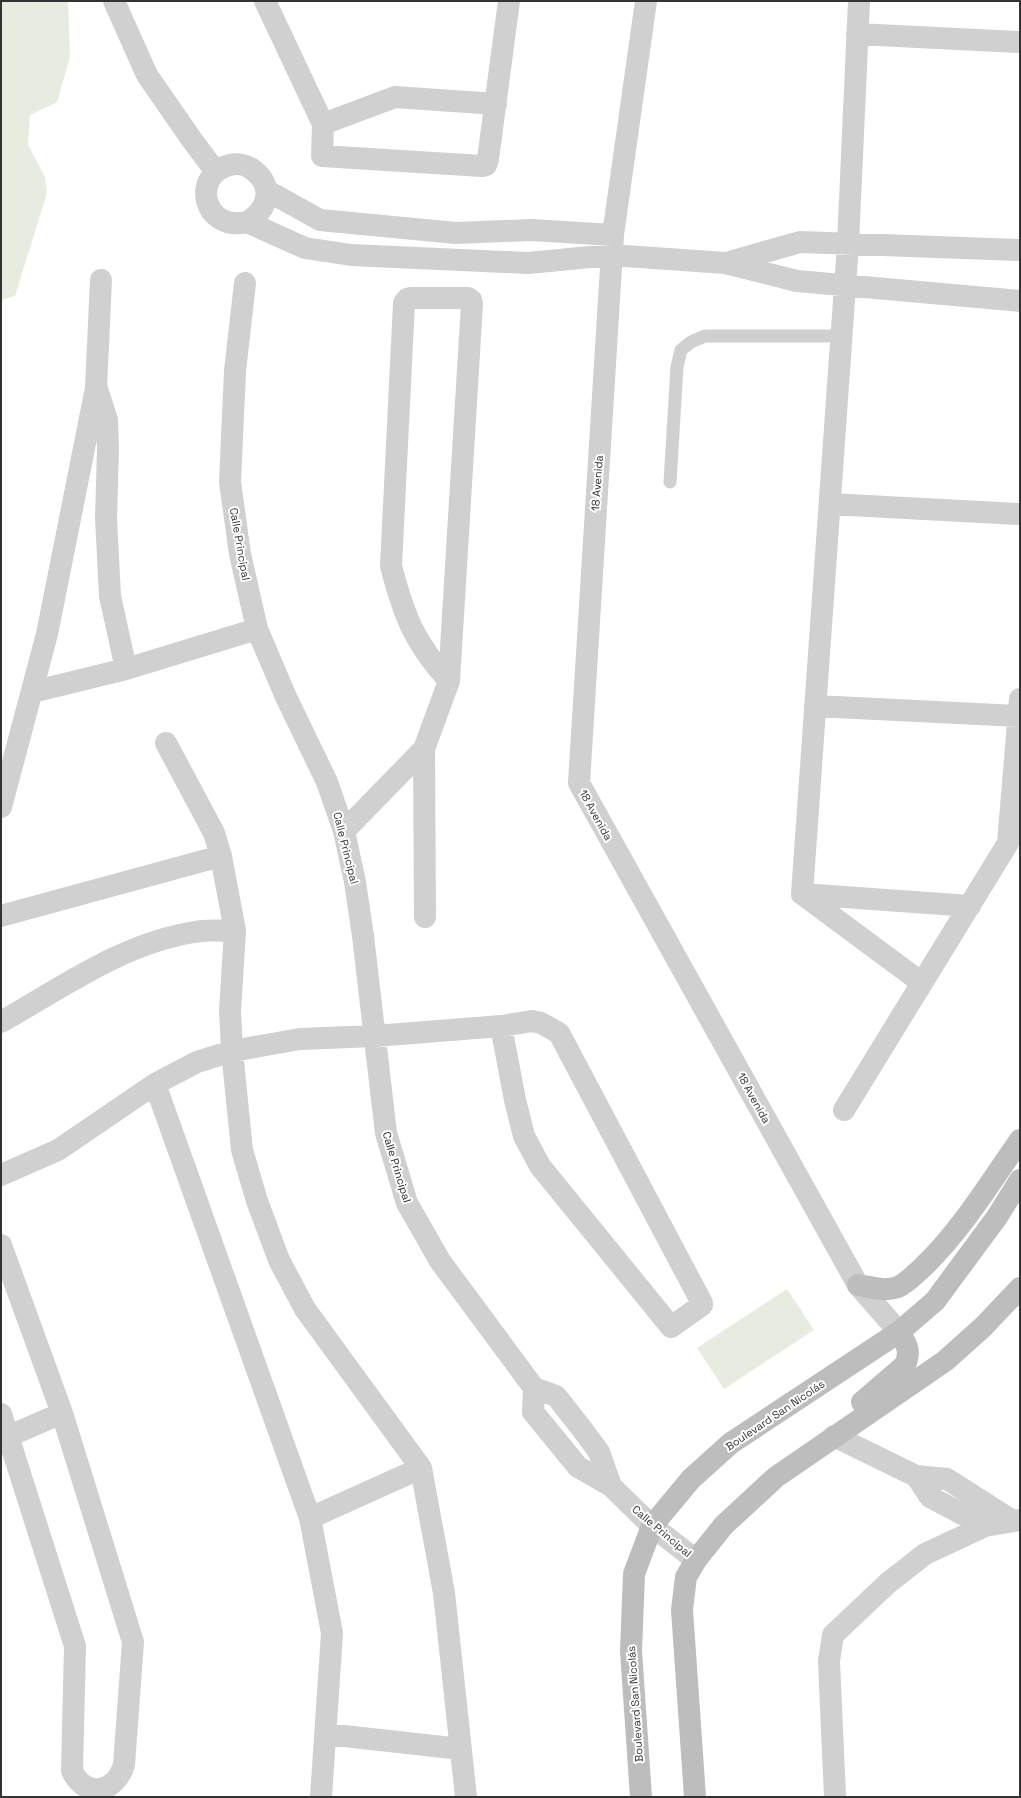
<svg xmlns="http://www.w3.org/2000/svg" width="1021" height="1798" viewBox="0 0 1021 1798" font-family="'Space Grotesk',sans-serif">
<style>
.green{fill:#e6ecdf}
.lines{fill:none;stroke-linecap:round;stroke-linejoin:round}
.service{stroke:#d0d0d0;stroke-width:13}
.minor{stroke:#d0d0d0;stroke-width:22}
.secondary{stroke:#bdbdbd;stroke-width:22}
.labels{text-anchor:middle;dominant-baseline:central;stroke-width:4;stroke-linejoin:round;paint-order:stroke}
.street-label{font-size:11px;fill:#333;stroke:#fff}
</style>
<rect width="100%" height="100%" fill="#fff"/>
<path class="green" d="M1,1H68L70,57L57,102L30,115L28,145L45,177L47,193L15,296L1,300Z
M787,1289L814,1330L724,1389L697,1348Z"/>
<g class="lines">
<path class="service" d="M670,482L677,367L681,350L691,342L705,336H842"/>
<path class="minor" d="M114,1L147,75L192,140L216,172
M265,1L323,124L322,156L482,166L486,165L488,159L509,1
M646,1L613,235L579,783L858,1285L899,1332
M859,1L848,244L802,894L922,983
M857,34L1020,42
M323,124L395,97L496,104
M266,190L320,220L456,233L531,230L613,235
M247,222C268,210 275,186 253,170C247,165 238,163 230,165C191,174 202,232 247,222L305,248L351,255L528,263L611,255L725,263L797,281L1020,301
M726,263L800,242L1020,250
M245,283L235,371L230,482L240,554L257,629L286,697L327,782L344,831L355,882L363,936L386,1133L407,1203L440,1261L534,1388L556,1396L582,1429L599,1452L611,1486
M97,389L107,420L108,449L106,518L110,596L126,669
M830,504L1020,514
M32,692L126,669L257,629
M815,706L1019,716
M166,743L214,833L221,856L235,931L230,1011L232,1051L242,1150L257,1201L279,1260L305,1309L421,1468L444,1593L466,1797
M1,807L47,634L96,388L101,280
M344,831L424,749
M802,894L970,906
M1,916L221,856
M425,917L424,749L449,681L472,304L471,300L468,298H411L407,299L404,303L391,566C404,616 414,642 449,681
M1,1022C63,987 123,943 195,932C208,929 222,931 235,931
M155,1084L310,1518L332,1633L321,1797
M844,1110L1008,843L1020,699
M1,1175L58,1150L155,1084L197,1062L232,1051L300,1039L375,1036L501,1026L532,1021L541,1023L559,1033L702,1303V1305L671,1327L540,1166L524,1136L515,1100L501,1026
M1,1245L62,1413L133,1642L124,1765C115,1794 85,1798 72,1771L75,1646L1,1414
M534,1388L533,1412L578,1467L611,1486L652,1526L696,1560
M9,1436L62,1413
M834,1436L916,1476L947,1479L1013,1521
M916,1476L930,1497L985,1526
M310,1518L421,1468
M326,1734L461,1749
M835,1797L829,1661L833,1635L888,1583L925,1554L985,1526L1020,1520"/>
<path class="secondary" d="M858,1285C871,1287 885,1292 898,1287C907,1283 914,1275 922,1268C961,1231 989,1184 1020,1140
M862,1402L905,1365C911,1351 907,1345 899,1332
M641,1797L631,1651L634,1574L652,1526L691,1479L731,1443L899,1332L935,1301L997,1217L1020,1180
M695,1797L682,1610L686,1577L696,1560L724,1525L776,1477L945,1361L983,1327L1020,1288"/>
</g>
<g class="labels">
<g class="street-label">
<text transform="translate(597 483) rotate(-86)">18 Avenida</text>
<text transform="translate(240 544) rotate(80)">Calle Principal</text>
<text transform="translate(596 815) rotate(61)">18 Avenida</text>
<text transform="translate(346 848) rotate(76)">Calle Principal</text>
<text transform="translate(754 1098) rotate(61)">18 Avenida</text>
<text transform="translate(397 1167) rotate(73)">Calle Principal</text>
<text transform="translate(775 1415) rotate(-34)">Boulevard San Nicolás</text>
<text transform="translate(662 1531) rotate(40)">Calle Principal</text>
<text transform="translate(635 1704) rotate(-94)">Boulevard San Nicolás</text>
</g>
</g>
<rect width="1021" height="1798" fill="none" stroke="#333333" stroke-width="4"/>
</svg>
